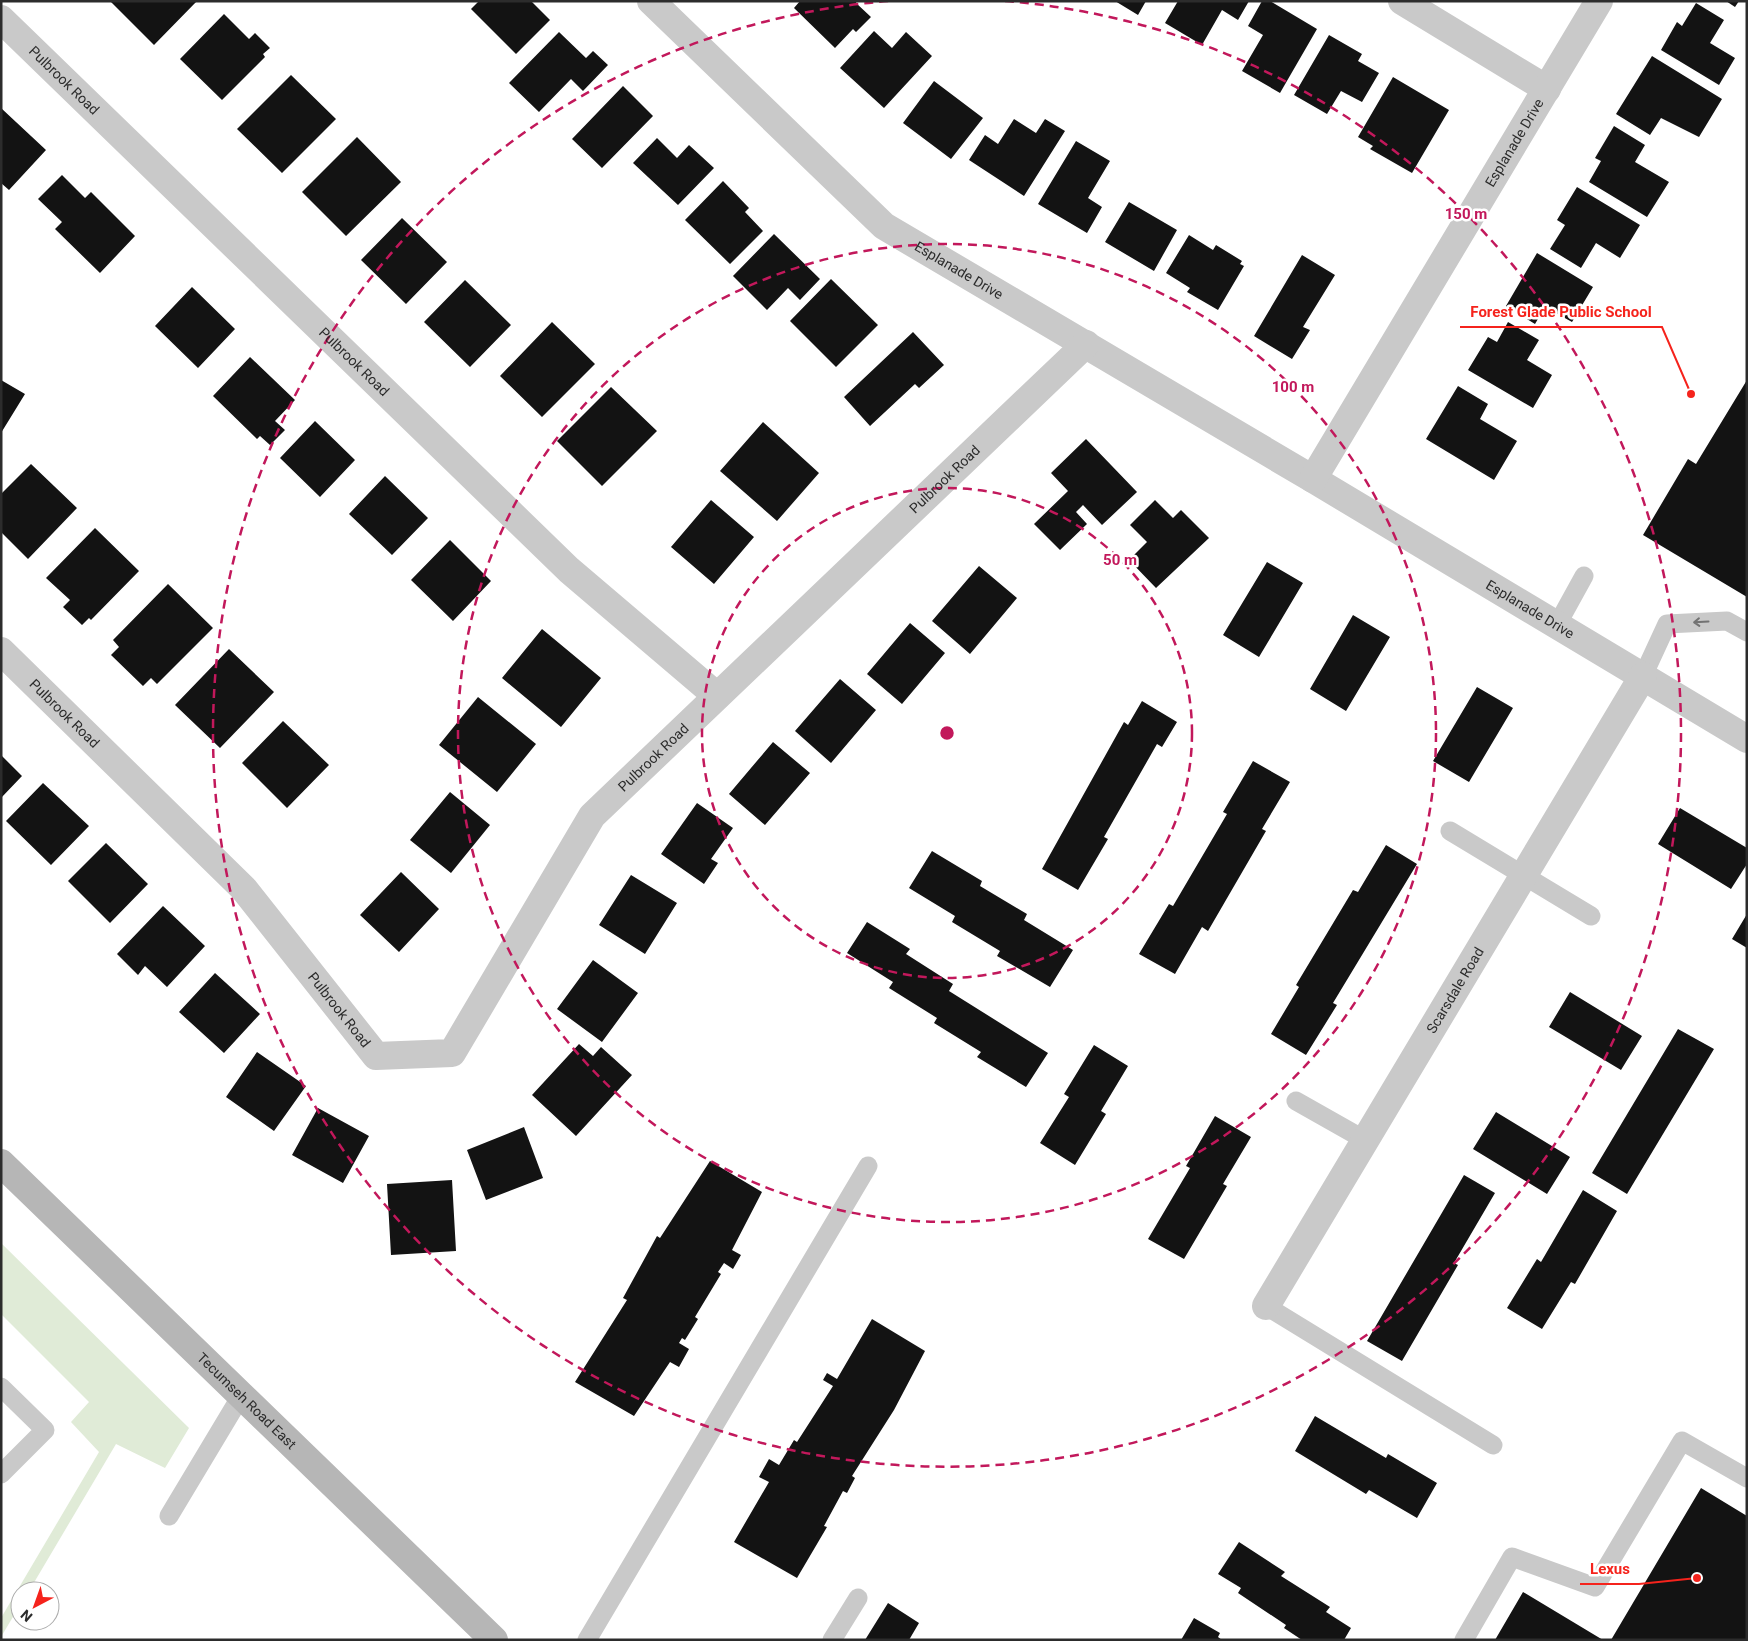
<svg xmlns="http://www.w3.org/2000/svg" width="1748" height="1641" viewBox="0 0 1748 1641" font-family="Roboto,sans-serif">
<style>
.green{fill:#e0ebd7}
.building{fill:#131313}
.lines{fill:none;stroke-linecap:round;stroke-linejoin:round}
.lane{stroke:#c9c9c9;stroke-width:19}
.street{stroke:#c9c9c9;stroke-width:28}
.secondary{stroke:#b6b6b6;stroke-width:28}
.oneway{stroke:#737373}
.ring{fill:none;stroke:#c2185b;stroke-width:2.5;stroke-dasharray:9 6}
.labels{text-anchor:middle;dominant-baseline:central;stroke-width:5;stroke-linejoin:round;paint-order:stroke}
.street-label{font-size:14px;fill:#2c2c2c;stroke:#fff}
.centre{fill:#c2185b;stroke:#fff;stroke-width:2.5}
.ring-label{font-size:15px;text-anchor:middle;font-weight:bold;fill:#c2185b;stroke:#fff;stroke-width:5;stroke-linejoin:round;paint-order:stroke}
.leader{fill:none;stroke:#f5231c;stroke-width:2}
.callout-dot{fill:#f5231c;stroke:#fff;stroke-width:2}
.callout-label{font-size:15px;text-anchor:middle;font-weight:bold;fill:#f5231c;stroke:#fff;stroke-width:5;stroke-linejoin:round;paint-order:stroke}
</style>
<rect width="100%" height="100%" fill="#fff"/>
<path class="green" d="M1,1243L189,1428L165,1468L116,1444L29,1591H20V1605L1,1637V1618L99,1452L71,1422L89,1402L1,1314Z"/>
<path class="building" d="M110,1H197L154,45Z
M479,1H531L550,20L516,54L471,9Z
M800,1H857L856,3L871,17L856,32L853,29L835,48L794,8Z
M1115,1H1146L1138,15Z
M1178,1H1249L1238,20L1222,10L1202,45L1165,23Z
M1262,1H1270L1317,29L1280,93L1242,71L1263,35L1248,26Z
M1726,1H1739L1735,7Z
M1696,3L1724,20L1710,43L1735,58L1719,85L1661,50L1677,22L1682,26Z
M224,14L249,39L255,33L270,48L263,54L265,57L222,100L180,59Z
M874,31L892,48L906,32L932,56L884,108L840,68Z
M559,32L586,58L593,51L608,65L583,91L571,79L539,112L509,83Z
M1329,35L1362,54L1358,61L1379,73L1362,102L1341,91L1327,114L1294,95Z
M1652,56L1722,99L1699,137L1661,118L1650,135L1616,114Z
M291,75L336,119L282,173L237,129Z
M1393,77L1449,110L1412,173L1370,149L1373,146L1358,137Z
M934,81L983,118L951,159L903,123Z
M623,86L653,116L602,168L572,139Z
M1,108L46,150L9,190L1,183Z
M1014,119L1036,133L1045,119L1065,131L1024,196L969,160L985,135L998,144Z
M1614,126L1645,145L1635,162L1669,182L1647,217L1589,182L1601,161L1595,158Z
M357,137L401,182L346,236L302,192Z
M657,138L677,158L689,145L714,168L678,205L633,163Z
M1076,141L1110,161L1088,198L1102,207L1087,233L1038,204Z
M62,175L85,198L91,192L135,236L100,273L55,229L62,222L38,199Z
M723,181L749,208L745,212L763,231L730,264L685,220Z
M1577,187L1640,225L1620,258L1596,243L1581,268L1550,249L1565,225L1557,220Z
M1129,202L1177,230L1154,271L1105,242Z
M402,218L447,262L406,304L361,260Z
M774,234L820,279L800,300L788,288L767,310L733,276Z
M1189,235L1213,250L1216,245L1242,261L1240,264L1244,266L1218,310L1187,292L1190,288L1166,273Z
M1537,253L1593,287L1572,322L1545,307L1535,324L1506,306Z
M1302,255L1335,275L1303,327L1310,330L1292,359L1254,336Z
M831,279L878,325L836,367L790,321Z
M465,280L511,325L470,367L424,322Z
M192,287L235,329L198,368L155,326Z
M552,322L595,364L542,417L500,376Z
M1508,322L1539,340L1527,360L1552,375L1533,408L1468,370L1488,337L1497,342Z
M913,332L944,365L919,388L915,384L870,426L844,397Z
M250,357L295,400L275,421L285,430L270,445L260,436L257,439L213,396Z
M1,380L25,394L1,433Z
M1747,380V597L1643,535L1688,459L1696,464Z
M1458,386L1488,404L1480,419L1517,441L1494,480L1426,439Z
M611,387L657,431L602,486L557,441Z
M315,421L355,460L320,497L280,458Z
M763,422L819,473L777,521L720,471Z
M1086,439L1137,492L1102,525L1083,505L1076,512L1087,524L1060,550L1034,524L1068,491L1051,473Z
M31,464L77,508L28,559L1,532V494Z
M385,476L428,518L392,555L349,514Z
M711,500L754,537L714,584L671,547Z
M1155,500L1173,518L1181,510L1209,538L1156,588L1129,560L1147,542L1130,525Z
M95,528L139,571L91,620L89,618L82,625L63,607L70,600L46,578Z
M450,540L491,581L453,621L411,580Z
M1267,562L1303,583L1259,657L1223,635Z
M979,566L1017,598L970,654L932,621Z
M168,584L213,628L157,684L151,678L143,686L111,655L119,647L113,640Z
M1353,615L1390,637L1346,711L1310,689Z
M910,623L945,653L902,704L867,674Z
M542,629L601,678L561,727L502,678Z
M229,649L274,692L220,748L175,705Z
M840,679L876,710L831,763L795,731Z
M1477,687L1513,708L1469,782L1433,761Z
M478,697L536,744L497,792L439,745Z
M1142,701L1177,722L1162,747L1157,744L1104,837L1108,839L1078,890L1042,869L1124,722L1128,725Z
M283,721L329,765L287,808L242,763Z
M773,742L810,773L765,825L729,794Z
M1,755L22,776L1,798Z
M1253,761L1290,782L1262,829L1266,831L1208,931L1202,927L1175,974L1139,954L1169,904L1173,906L1227,814L1223,812Z
M43,783L89,826L51,865L6,821Z
M450,792L490,825L451,873L410,840Z
M697,803L733,828L711,859L718,863L704,884L661,854Z
M1680,808L1747,848V864L1731,889L1658,844Z
M106,843L148,884L110,923L68,881Z
M1386,845L1417,864L1333,1003L1337,1005L1306,1055L1271,1034L1299,987L1296,985L1353,890L1358,892Z
M932,851L982,881L980,886L1027,914L1024,920L1073,950L1050,987L997,956L1000,951L952,922L955,916L909,888Z
M401,872L439,909L399,952L360,915Z
M631,875L677,903L645,954L599,925Z
M163,906L205,946L167,987L145,966L138,975L117,954Z
M1747,914V948L1732,939Z
M867,922L910,949L906,954L953,984L949,991L1048,1053L1026,1087L977,1057L981,1052L934,1023L937,1018L889,988L893,982L847,953Z
M593,960L638,993L602,1042L557,1009Z
M215,973L260,1014L224,1053L179,1012Z
M1570,992L1642,1036L1621,1070L1549,1027Z
M1678,1029L1714,1049L1627,1194L1592,1173Z
M579,1044L593,1056L601,1047L632,1075L576,1136L532,1095Z
M1094,1045L1128,1066L1101,1111L1106,1114L1075,1165L1040,1143L1069,1097L1064,1094Z
M257,1052L306,1086L274,1131L226,1097Z
M318,1108L369,1136L343,1183L292,1155Z
M1496,1112L1570,1157L1547,1194L1473,1149Z
M1215,1116L1251,1137L1223,1184L1227,1186L1184,1259L1148,1239L1190,1168L1186,1166Z
M524,1127L543,1178L486,1200L467,1150Z
M710,1161L762,1192L732,1250L741,1255L733,1269L724,1263L718,1272L721,1274L695,1317L698,1319L685,1340L682,1338L679,1343L689,1349L679,1367L670,1362L634,1416L575,1382L627,1300L623,1298L657,1236L660,1238Z
M1464,1175L1495,1193L1454,1263L1458,1265L1402,1361L1367,1341Z
M452,1180L456,1251L391,1255L387,1184Z
M1583,1190L1617,1211L1575,1284L1571,1282L1542,1329L1507,1308L1537,1259L1541,1262Z
M872,1319L925,1351L894,1410L852,1476L855,1478L847,1493L843,1491L824,1526L827,1527L797,1578L734,1542L769,1482L759,1477L769,1459L779,1465L794,1440L797,1442L833,1386L823,1380L827,1373L837,1379Z
M1315,1416L1386,1458L1388,1454L1437,1483L1417,1518L1369,1490L1366,1494L1295,1451Z
M1701,1488L1747,1516V1640H1611Z
M1239,1542L1285,1572L1281,1576L1330,1607L1326,1612L1351,1628L1344,1640H1302L1284,1628L1286,1625L1238,1593L1241,1588L1218,1574Z
M1523,1592L1603,1640H1495Z
M888,1603L919,1623L909,1640H865Z
M1194,1618L1220,1633L1218,1637L1222,1640H1181Z"/>
<g class="lines">
<path class="lane" d="M1557,625L1584,576
M1643,676L1667,624L1727,621L1747,632
M1450,831L1591,916
M1296,1101L1365,1140
M1266,1306L1493,1445
M1,1387L45,1430L1,1474
M169,1516L241,1396
M587,1640L868,1166
M832,1640L858,1598
M1464,1640L1512,1557L1595,1587L1682,1441L1747,1478"/>
<g class="street">
<path id="s1" d="M651,1L884,226L1313,479L1747,739"/>
<path d="M1402,1L1547,89"/>
<path id="s2" d="M1,19L569,570L717,696"/>
<path id="s3" d="M1313,479L1599,1"/>
<path id="s4" d="M1,651L244,889L376,1056L452,1053L592,816L1086,344"/>
<path id="s5" d="M1266,1306L1643,676"/>
</g>
<path class="secondary" id="s6" d="M1,1163L494,1640"/>
</g>
<defs><path id="oneway-shaft" d="M-6 0H5M1.5-3L5.5 0L1.5 3" fill="none" stroke-width="1.6" stroke-linecap="round" stroke-linejoin="round" transform="scale(1.25)"/></defs>
<use class="oneway" href="#oneway-shaft" transform="translate(1701 622) rotate(177)"/>
<g class="ring">
<circle cx="947" cy="733" r="245"/>
<circle cx="947" cy="733" r="489"/>
<path d="M1005 1A734 734 0 1 1 889 1"/>
</g>
<g class="labels">
<g class="street-label">
<text stroke="none"><textPath href="#s2" startOffset="88">Pulbrook Road</textPath></text>
<text stroke="none"><textPath href="#s3" startOffset="392">Esplanade Drive</textPath></text>
<text stroke="none"><textPath href="#s1" startOffset="411">Esplanade Drive</textPath></text>
<text stroke="none"><textPath href="#s2" startOffset="492">Pulbrook Road</textPath></text>
<text stroke="none"><textPath href="#s4" startOffset="1392">Pulbrook Road</textPath></text>
<text stroke="none"><textPath href="#s1" startOffset="1075">Esplanade Drive</textPath></text>
<text stroke="none"><textPath href="#s4" startOffset="89">Pulbrook Road</textPath></text>
<text stroke="none"><textPath href="#s4" startOffset="989">Pulbrook Road</textPath></text>
<text stroke="none"><textPath href="#s5" startOffset="368">Scarsdale Road</textPath></text>
<text stroke="none"><textPath href="#s4" startOffset="494">Pulbrook Road</textPath></text>
<text stroke="none"><textPath href="#s6" startOffset="342">Tecumseh Road East</textPath></text>
</g>
</g>
<circle cx="947" cy="733" r="8" class="centre"/>
<g class="ring-label">
<text x="1466" y="219">150 m</text>
<text x="1293" y="392">100 m</text>
<text x="1120" y="565">50 m</text>
</g>
<path class="leader" d="M1691 394L1662 327H1460M1697 1578L1639 1584H1580"/>
<g class="callout-dot">
<circle cx="1691" cy="394" r="5"/>
<circle cx="1697" cy="1578" r="5"/>
</g>
<g class="callout-label">
<text x="1561" y="317">Forest Glade Public School</text>
<text x="1610" y="1574">Lexus</text>
</g>
<rect width="1748" height="1641" fill="none" stroke="#2c2c2c" stroke-width="5"/>
<g transform="translate(35 1606) rotate(221)"><circle r="24" fill="#ffffff" stroke="#ababab"/>
<path d="M0-4L9 19L0 12L-9 19Z" fill="#f5231c"/>
<text y="-8" font-size="14" font-weight="bold" text-anchor="middle" fill="#2c2c2c">N</text>
</g>
</svg>
